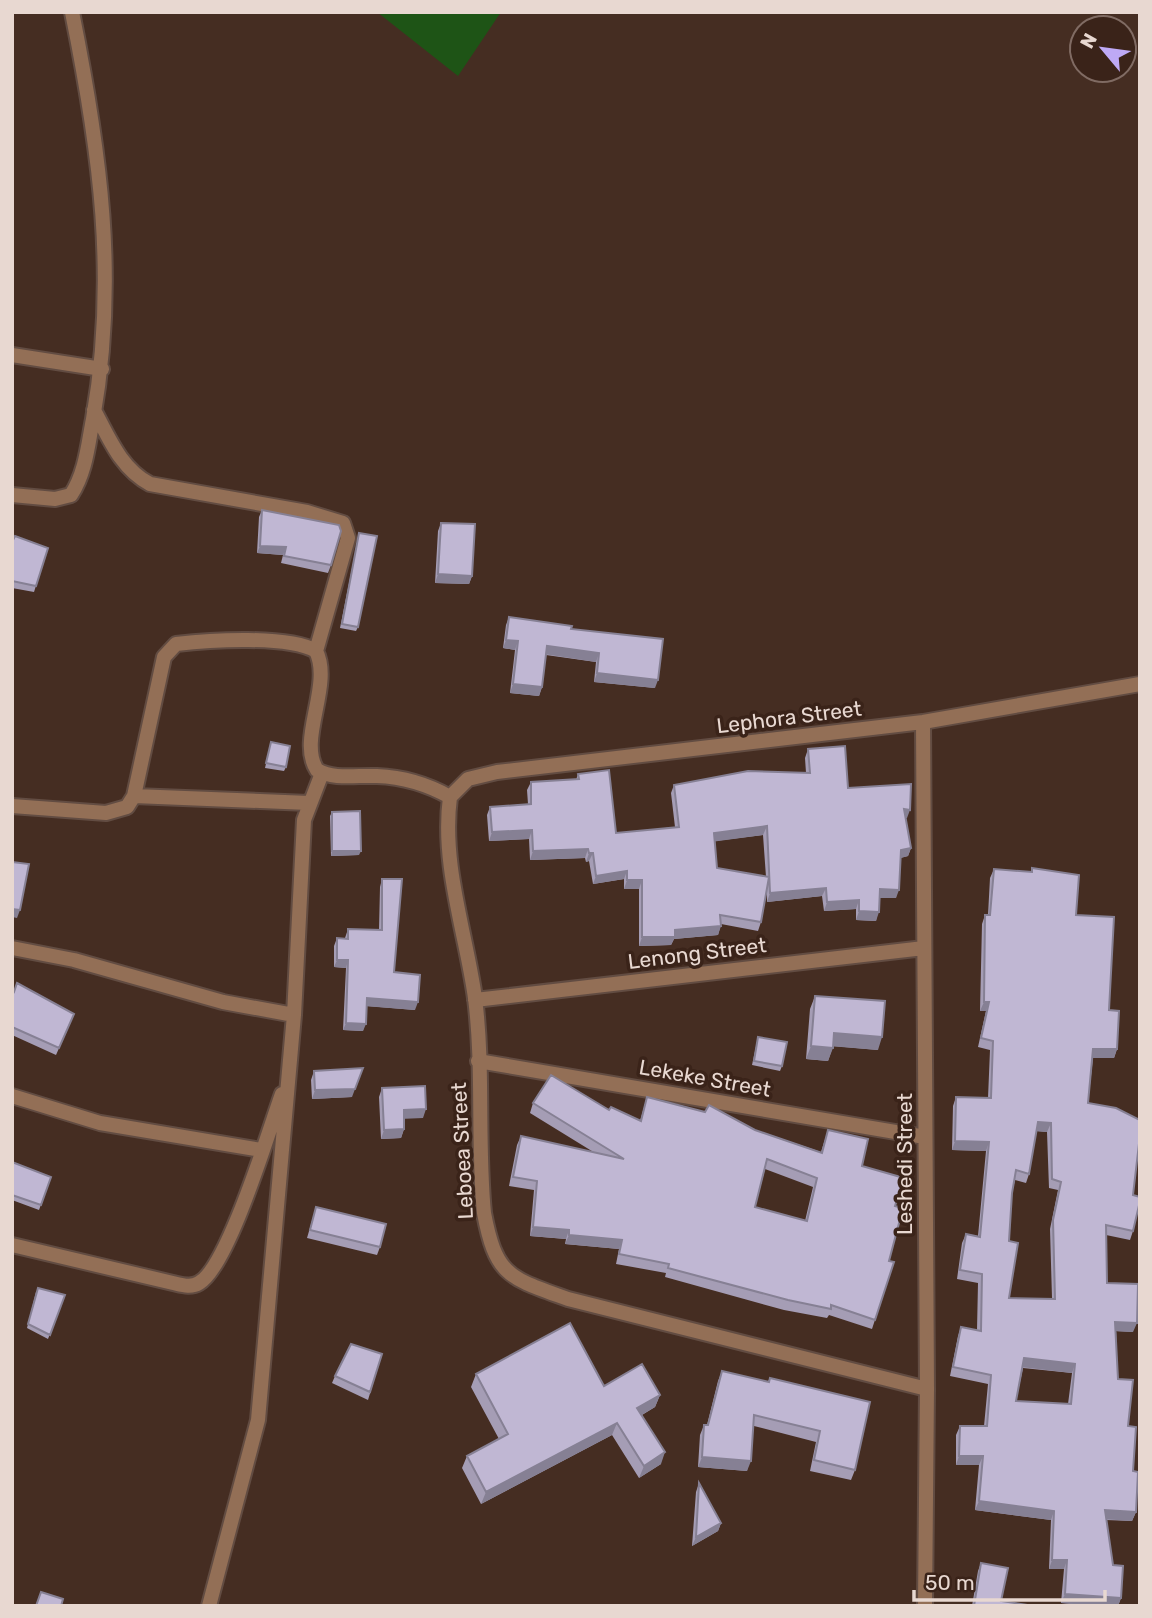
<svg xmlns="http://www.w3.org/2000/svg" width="1152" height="1618" viewBox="0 0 1152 1618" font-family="Rubik,sans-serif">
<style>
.green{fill:#1e5416}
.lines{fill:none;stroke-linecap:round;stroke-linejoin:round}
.street-casing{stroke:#624c42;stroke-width:18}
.street{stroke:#936f56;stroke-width:14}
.wall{fill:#a59db5;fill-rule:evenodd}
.shaded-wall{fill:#868094}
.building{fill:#c0b7d3;stroke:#868094;stroke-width:2;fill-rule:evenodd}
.labels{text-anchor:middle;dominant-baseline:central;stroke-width:7;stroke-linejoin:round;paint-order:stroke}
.street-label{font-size:21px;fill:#e8d8d1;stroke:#3a2319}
</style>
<rect width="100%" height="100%" fill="#452d22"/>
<path class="green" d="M377,12H501L458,76Z"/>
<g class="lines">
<defs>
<path id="street" d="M12,355L102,369
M94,410C109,438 121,469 150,484L307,512L343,523L348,538L316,651
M12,495L55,499L71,495C86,472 88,444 93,419C118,278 100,151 72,12
M923,722L927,1389L925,1606
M134,796L309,803
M450,797C441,864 466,933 475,998C484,1069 477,1142 484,1213C496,1277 510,1278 568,1299L927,1389
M450,797L468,779L497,772L923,722L1140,684
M12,806L106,813L127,807L134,796L164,657L176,644C210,640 288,635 316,651C333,685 297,740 317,770C334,780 357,775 377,776C403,777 427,784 450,797
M12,948L74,960L223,1002L294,1015
M475,1000L924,948
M478,1061L925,1137
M12,1096L100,1123L261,1150
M12,1245L173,1283C182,1285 191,1288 199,1283C228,1267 269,1130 282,1094
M209,1606L258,1420L294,1015L304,820L322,773"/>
</defs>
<use href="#street" class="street-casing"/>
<use href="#street" class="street"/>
</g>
<path class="wall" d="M262,510L331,565L328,573L281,563L283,555L257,553L259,517Z
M441,523L472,576L469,584L435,583L438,531Z
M359,533L358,627L356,631L340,628Z
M12,542L48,548L34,592L12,588Z
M509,617L571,629L655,688L594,682L596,662L546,655L542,687L539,696L510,693L515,650L503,648L506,625Z
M271,742L286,767L284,771L265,768Z
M808,749L848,788L907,818H906L911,848L908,856L900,858L896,898H880L876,921L856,920V909L824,911L822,896L767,902V891L761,922L758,931L721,924L718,935L674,939L671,945L639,946V889H624V879L593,884L589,861L586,862L585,858L530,860L529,839L489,841L487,815L490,807L528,804L527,790L531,782L576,780L578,774L616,833L675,827L671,793L674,785L806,773L805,758ZM763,835L766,877L717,868L715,841Z
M332,812L359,855L331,856L330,816Z
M1032,868L1076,915L1109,1010L1117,1049L1114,1058H1093L1088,1103L1140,1120V1138L1138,1140L1133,1195V1231L1130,1240L1106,1235L1107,1283L1133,1332L1116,1331L1118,1379L1128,1426L1136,1512L1132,1521L1106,1520L1113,1565L1121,1598L1118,1606H1097L1061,1603L1064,1569H1049L1051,1520L975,1510L979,1465H956V1435L960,1426H984L988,1384L950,1376L958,1336L961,1327L977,1330L978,1283L957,1279L962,1243L966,1234L978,1236L986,1151L952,1150L953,1106L956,1097L988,1098L990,1050L978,1047L986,1011H980L982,924L985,915H988L990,878L994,869L1031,872ZM1036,1131L1047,1132L1049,1188L1058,1190L1050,1229L1052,1298H1009V1241L1012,1193L1015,1180L1026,1183L1029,1174ZM1023,1368L1072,1373L1068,1404L1016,1401Z
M382,879L394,972L415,1010L367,1006L363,1031L343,1030L346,968L334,967V946L337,938H345L348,929L379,930L380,887Z
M12,991L71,1021L56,1055L12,1035Z
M815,996L878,1050L833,1046L828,1061L806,1059L810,1009Z
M758,1037L782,1066L780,1071L752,1065Z
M314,1071L352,1097L312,1099L311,1080Z
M382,1088L423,1118H404V1129L401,1138L381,1139L379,1097Z
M647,1097L755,1130L821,1152L828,1130L862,1166L895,1206L889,1261L894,1262L872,1329L829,1315L827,1318L784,1310L665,1277L666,1273L616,1264L619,1249L565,1244L566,1239L530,1236L534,1190L509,1186L517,1145L521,1136L595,1153L530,1113L533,1103L609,1110L640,1121ZM765,1169L813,1187L805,1221L755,1207Z
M12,1162L51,1177L39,1210L12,1200Z
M316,1207L380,1247L377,1255L307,1238Z
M36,1292L65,1295L48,1339L27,1328Z
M382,1354L368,1400L332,1383L335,1376Z
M722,1371L768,1382L770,1378L855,1470L851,1480L810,1471L816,1442L754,1426L747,1471L698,1467L700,1435L704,1425H707L718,1381Z
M476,1374L660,1395L655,1407L642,1415L661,1464L639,1478L612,1435L481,1504L462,1468L467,1456L499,1439L471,1387Z
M699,1483L721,1523L718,1531L692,1546L696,1492Z
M981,1563L1001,1601L1034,1606H972L978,1571Z"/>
<path class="shaded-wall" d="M260,546L286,547L283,555L257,553Z
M438,574L472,576L469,584L435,583Z
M506,640L518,641L515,650L503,648Z
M547,646L599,653L596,662L544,654Z
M597,673L658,680L655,688L594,682Z
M513,684L542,687L539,696L510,693Z
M904,809L910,810L907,818H901Z
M767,826L763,835L711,842L714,833Z
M532,830L529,839L489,841L492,832Z
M911,848L908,856L897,859L901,850Z
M588,849L585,858L530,860L533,851Z
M332,851H361L359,855L331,856Z
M589,853H593L589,861L586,862Z
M627,871L624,879L593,884L596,876Z
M627,880H642L639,889H624Z
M826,888L822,896L767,902L770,893Z
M880,889L899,890L896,898H877Z
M859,900L856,909L824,911L827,902Z
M12,909L20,910L17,918L12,917Z
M859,911L879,912L876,921L856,920Z
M721,926L718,935L674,939L671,945L639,946L642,937L675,930Z
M337,960H348L346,968L334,967Z
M367,998L418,1002L415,1010L364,1006Z
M984,1002H989L986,1011H980Z
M346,1023L366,1024L363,1031L343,1030Z
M834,1033L882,1037L878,1050L829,1046Z
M811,1046L833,1048L828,1061L806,1059Z
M1093,1049H1117L1114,1058H1090Z
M363,1068L352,1097L312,1099L315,1090Z
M426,1109L423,1118L400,1119L404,1110Z
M1038,1122L1051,1123L1047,1132L1035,1131Z
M404,1129L401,1138L381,1139L384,1130Z
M955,1141L989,1142L986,1151L952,1150Z
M533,1227L569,1230L566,1239L530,1236Z
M569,1235L622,1240L619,1249L565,1244Z
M1115,1322L1137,1323L1133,1332L1112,1331Z
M1024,1358L1075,1364L1072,1373L1021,1367Z
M660,1395L655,1407L633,1420L637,1408Z
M617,1423L612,1435L481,1504L486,1492Z
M665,1452L661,1464L639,1478L644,1466Z
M959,1456H983L979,1465H956Z
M702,1457L751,1461L747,1471L698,1467Z
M979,1501L1054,1511L1051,1520L975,1510Z
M1105,1510L1136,1512L1132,1521L1102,1519Z
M721,1523L718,1531L692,1546L696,1537Z
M1052,1560H1067L1064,1569H1049Z
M1065,1594L1121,1598L1118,1606H1097L1061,1603Z"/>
<path class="building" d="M262,510L339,525L341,531L331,565L284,556L286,547L260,546Z
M441,523L475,524L472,576L438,574Z
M359,533L377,536L358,627L342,624Z
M15,536L48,548L36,586L12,581V542Z
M509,617L572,626L571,629L663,639L658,680L597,673L599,653L547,646L542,687L513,684L518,641L506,640Z
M271,742L290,746L286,767L266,763Z
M845,746L848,788L911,784L910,810L904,809L911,848L901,850L899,890L880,889L879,912L859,911V900L827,902L826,888L770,893L767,826L714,833L717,868L769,877L761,922L720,915L721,926L675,930V937H642V880H627V871L596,876L593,853H589L588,849L533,851L532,830L492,832L490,807L531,804V782L579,779L578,774L609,770L616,833L679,827L674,785L748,771L810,773L808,749Z
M360,811L361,851H332V812Z
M12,862L29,864L20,910L12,909Z
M1032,868L1079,875L1076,915L1114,917L1109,1010L1119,1011L1117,1049H1093L1088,1103L1116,1108L1140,1120V1135L1133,1195L1140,1197V1201L1133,1231L1106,1225L1107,1283L1138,1284L1137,1323L1115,1322L1118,1379L1133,1380L1128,1426L1136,1427L1133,1471L1138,1472L1136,1512L1105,1510L1113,1565L1123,1566L1121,1598L1065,1594L1067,1560H1052L1054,1511L979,1501L983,1456H959L960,1426H987L991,1375L953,1367L961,1327L981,1331L982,1274L960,1270L966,1234L980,1237L989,1142L955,1141L956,1097L991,1098L993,1041L981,1038L989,1002H984L985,915H990L994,869L1032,872ZM1038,1122L1051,1123L1052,1179L1061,1182L1053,1220L1055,1299L1009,1298L1018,1243L1009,1241L1012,1193L1016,1170L1029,1174ZM1024,1358L1075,1364L1071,1404L1016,1401Z
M382,879H402L394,972L420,975L418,1002L367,998L366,1024L346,1023L348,960H337V938L348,939V929L382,930Z
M17,983L74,1014L59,1048L12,1027V991L14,992Z
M815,996L885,1001L882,1037L834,1033L833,1048L811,1046Z
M758,1037L787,1042L782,1066L754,1061Z
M363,1068L355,1089L315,1090L314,1071Z
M551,1075L609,1110L611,1107L641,1121L647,1097L705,1112L709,1105L755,1130L822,1153L828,1130L868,1139L862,1166L904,1178L895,1206L903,1208L889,1261L894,1262L875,1320L831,1305V1309L788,1300L668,1268L669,1264L619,1254L622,1240L569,1235V1230L533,1227L537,1181L513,1177L521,1136L624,1159L533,1103ZM767,1159L817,1178L807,1221L755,1207Z
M425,1086L426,1109L404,1110V1129L384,1130L382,1088Z
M12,1162L51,1177L41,1205L12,1195Z
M316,1207L386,1224L380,1247L310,1230Z
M38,1288L65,1295L50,1335L28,1324Z
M570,1323L604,1386L642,1364L660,1395L637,1408L665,1452L644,1466L617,1423L486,1492L467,1456L508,1434L476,1374Z
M351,1344L382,1354L370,1392L335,1376Z
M722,1371L769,1382L770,1378L870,1402L855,1470L814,1460L820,1431L754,1415L751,1461L702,1457L704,1425H708Z
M699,1483L721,1523L696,1537Z
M981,1563L1008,1568L1001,1601L1034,1606H974Z
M41,1592L63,1599L61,1606H36Z"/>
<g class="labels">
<g class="street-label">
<text transform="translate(789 717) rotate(-7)">Lephora Street</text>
<text transform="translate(697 953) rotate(-7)">Lenong Street</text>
<text transform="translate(705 1078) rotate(10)">Lekeke Street</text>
<text transform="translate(462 1151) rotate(-93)">Leboea Street</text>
<text transform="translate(904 1164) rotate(-90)">Leshedi Street</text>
</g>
</g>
<rect width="1152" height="1618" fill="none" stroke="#e8d8d1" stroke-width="28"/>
<g transform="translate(1103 49) rotate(299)"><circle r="33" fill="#3a2319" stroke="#806b63" stroke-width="2"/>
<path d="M0-5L12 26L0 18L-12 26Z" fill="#bea9f5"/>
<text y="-10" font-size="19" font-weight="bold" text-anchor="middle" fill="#e8d8d1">N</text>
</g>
<path d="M914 1590v10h191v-10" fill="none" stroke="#e8d8d1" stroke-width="3.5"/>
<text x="925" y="1590" font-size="21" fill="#e8d8d1" stroke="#3a2319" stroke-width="5" paint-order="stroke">50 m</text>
</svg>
